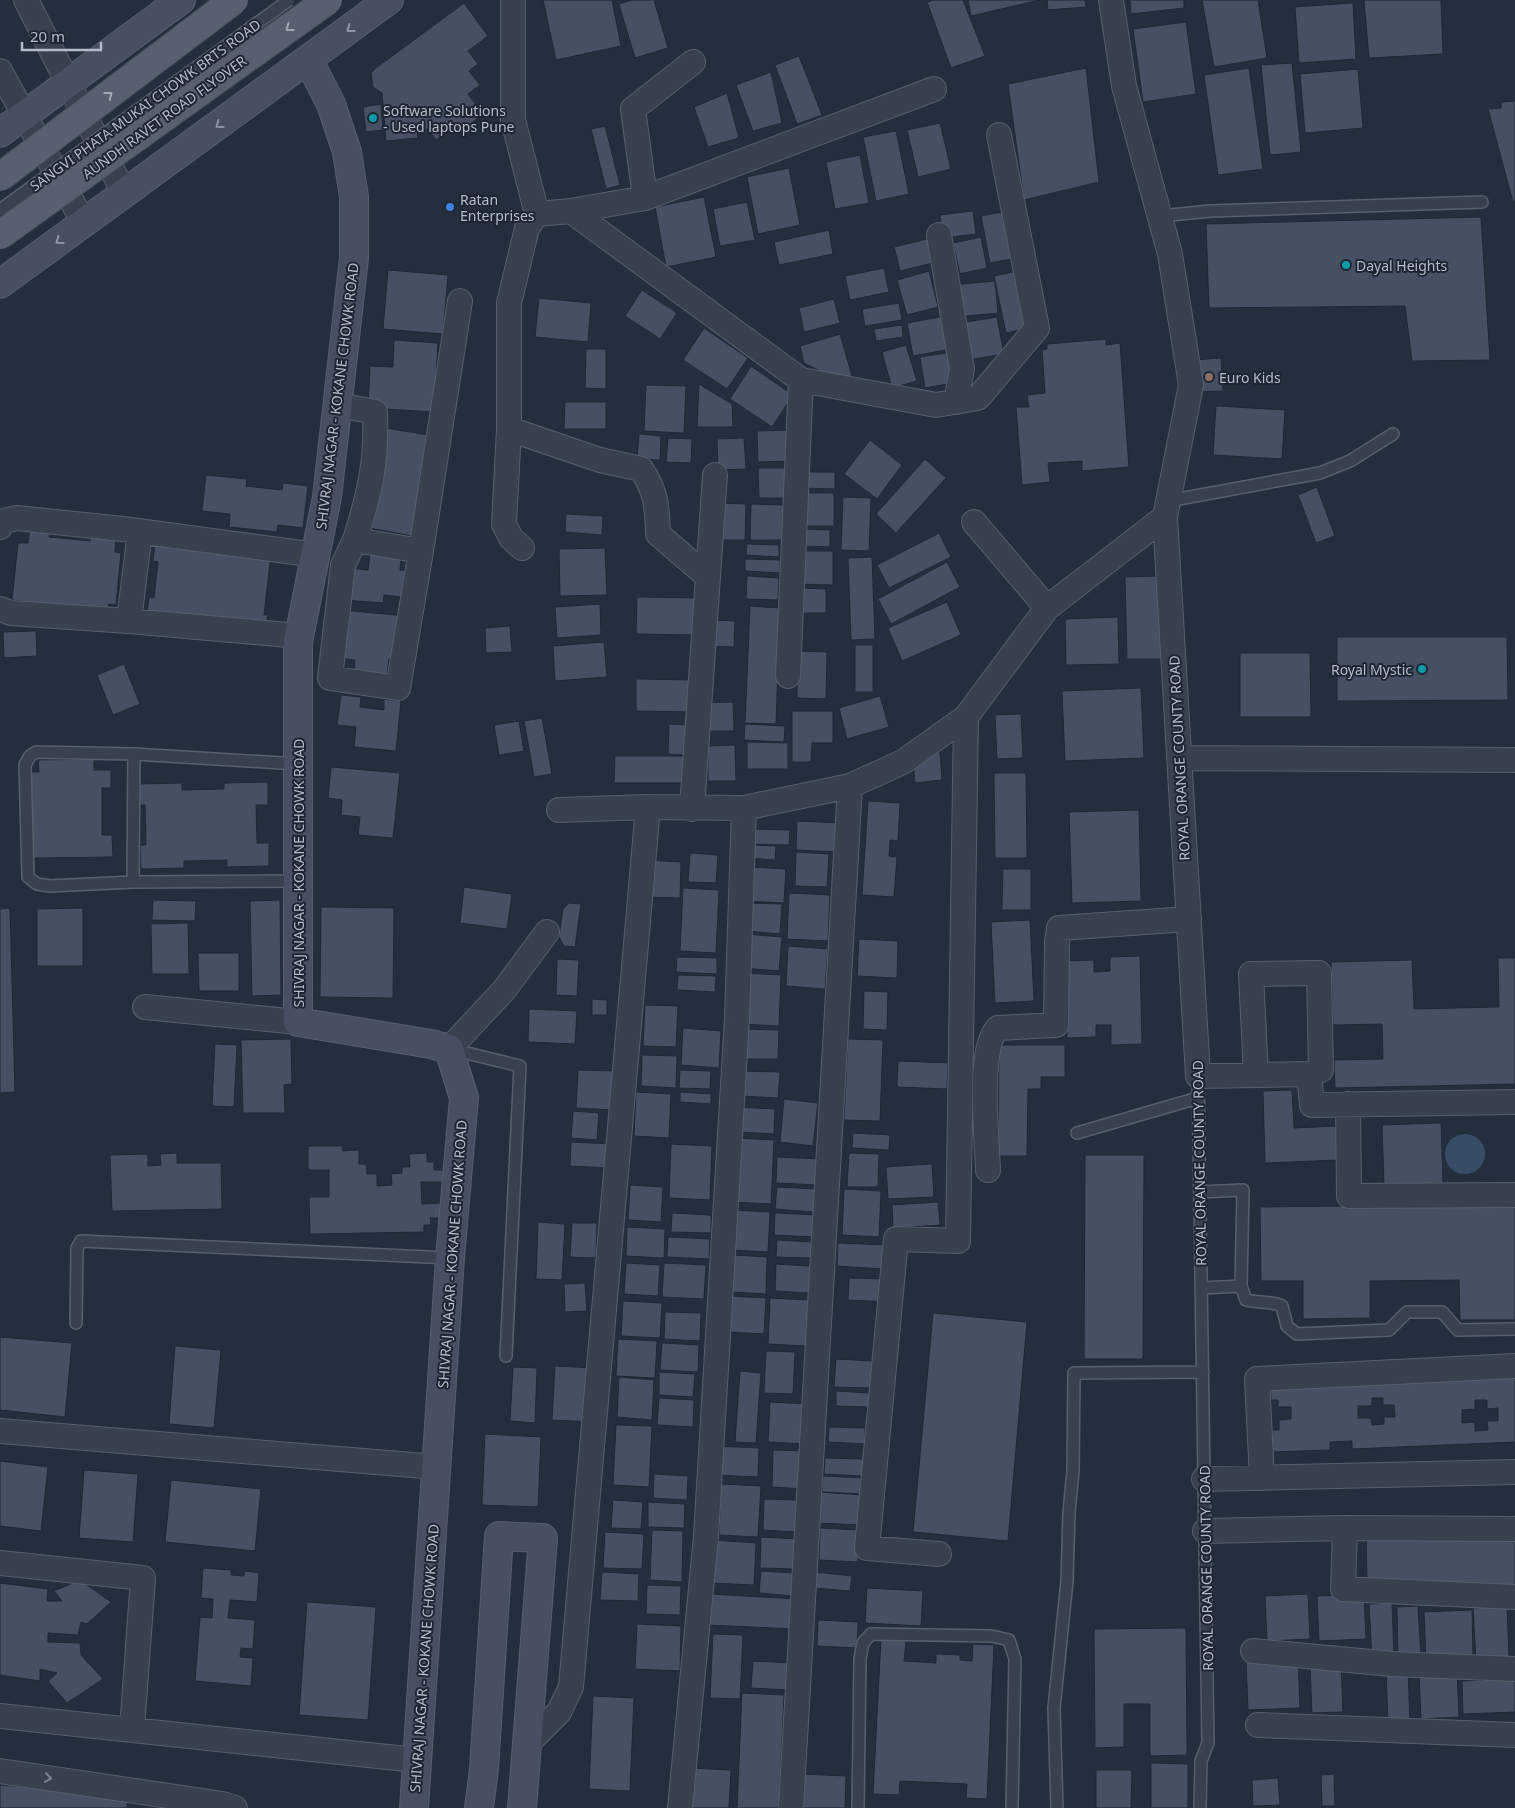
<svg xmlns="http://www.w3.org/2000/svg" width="1515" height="1808" viewBox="0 0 1515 1808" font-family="'Noto Sans',sans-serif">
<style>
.water{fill:#394c67}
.building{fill:#455162;stroke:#1f2835;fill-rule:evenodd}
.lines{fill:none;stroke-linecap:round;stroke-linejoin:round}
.lane-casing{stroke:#565f6c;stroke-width:14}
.street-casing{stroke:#565f6c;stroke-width:26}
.secondary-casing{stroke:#565f6c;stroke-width:30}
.lane{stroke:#38414e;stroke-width:11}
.street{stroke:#38414e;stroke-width:24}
.secondary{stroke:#465061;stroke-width:28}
.lane-bridge-casing{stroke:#565f6c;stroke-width:14;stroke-linecap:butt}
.primary-bridge-casing{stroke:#414a57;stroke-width:30;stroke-linecap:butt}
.lane-bridge{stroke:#38414e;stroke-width:11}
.primary-bridge{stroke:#56606e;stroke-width:28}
.oneway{stroke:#a1aab7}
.oneway2{stroke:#8e96a5}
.oneway3{stroke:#7c8592}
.culture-dot{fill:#0f9aa8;stroke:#1d2633;stroke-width:2}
.shop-dot{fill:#3f7fe0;stroke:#1d2633;stroke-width:2}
.education-dot{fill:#8d6e63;stroke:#1d2633;stroke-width:2}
.labels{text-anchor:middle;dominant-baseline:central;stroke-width:4;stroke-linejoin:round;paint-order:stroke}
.street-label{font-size:14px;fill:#b4bcc9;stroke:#1d2633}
.poi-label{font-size:14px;fill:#b4bcc9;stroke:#1d2633;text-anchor:start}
</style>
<rect width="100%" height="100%" fill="#242f3e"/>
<path class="water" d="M1445 1154a20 20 0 1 1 40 0a20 20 0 1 1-40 0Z"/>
<path class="building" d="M543,0H612L621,46L556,60Z
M632,0H654L668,48L635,58L619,4Z
M934,0H963L985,56L951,68L927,2Z
M968,0H1040L971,16Z
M1047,0H1085L1086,7L1048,10Z
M1130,0H1184V8L1131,14Z
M1202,0H1258L1267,58L1214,67Z
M1364,0H1441L1443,54L1369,58Z
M464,3L488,36L468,51L478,64L469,71L480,85L468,94L483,114L459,133L454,126L436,140L428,129L417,131L418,138L386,141L382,93L373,87L371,73L376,68Z
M1353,3L1356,59L1299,63L1295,7Z
M1186,22L1196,94L1143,102L1133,29Z
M799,56L822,115L797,124L775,65Z
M1292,63L1301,152L1270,155L1261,65Z
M1086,68L1099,182L1024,200L1008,84Z
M1249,68L1263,169L1218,175L1204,75Z
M1358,69L1363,128L1305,133L1300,74Z
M771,72L782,123L753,131L736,85Z
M727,93L739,138L708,147L694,107Z
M1515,101V202H1513L1488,109L1501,108V102Z
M381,104L383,130L366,132L363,107Z
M940,123L951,169L918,177L907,130Z
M605,126L620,185L606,189L591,129Z
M896,131L909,194L876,201L863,137Z
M860,155L869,203L835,209L826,162Z
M789,168L800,225L758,234L747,177Z
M704,197L716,257L666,267L655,207Z
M747,202L755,240L720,246L713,209Z
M1013,210L1022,257L990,263L981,216Z
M973,211L976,234L942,238L940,215Z
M1481,217L1490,360L1412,361L1405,306L1209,308L1206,224Z
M829,230L833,254L779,265L774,242Z
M981,237L987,268L960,274L953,243Z
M931,238L937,262L900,271L894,247Z
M884,268L889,292L850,300L845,276Z
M388,270L448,275L443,334L383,329Z
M1023,270L1034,327L1006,333L994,276Z
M929,271L938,307L907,315L897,280Z
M995,281L998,313L956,317L953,285Z
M642,290L677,313L660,339L625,316Z
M539,298L591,303L588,342L535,337Z
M834,299L840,323L804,332L799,308Z
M899,303L902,320L865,326L862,309Z
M945,316L951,349L913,356L907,323Z
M997,317L1004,354L968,360L961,323Z
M902,325L903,337L876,341L874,329Z
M704,328L748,358L727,389L683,360Z
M840,334L852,376L838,380L804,363L800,346Z
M1106,339V345L1120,343L1129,467L1082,471V461L1048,463L1050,482L1022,485L1016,407H1029L1027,395L1045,393L1042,350L1047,349V344Z
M394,340L438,343L434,412L368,408L370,366L393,367Z
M906,345L917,381L892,388L882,352Z
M586,349H606V389L585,388Z
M953,352L958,382L925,388L920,357Z
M1221,358L1223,391L1196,392L1194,360Z
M751,366L793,395L772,427L730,399Z
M699,384L732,404L733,427H697Z
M646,385L686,386L684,433L644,431Z
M565,402H606V429H564Z
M1216,406L1285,410L1282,459L1213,455Z
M386,428L435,436L419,537L369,528Z
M791,430L792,461L758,462L757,431Z
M639,434L661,436L660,460L637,459Z
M668,438L692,439L691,463L666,462Z
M744,438L746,469L718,470L717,439Z
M870,440L902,465L877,499L844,474Z
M925,459L946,478L896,533L876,514Z
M758,468H785L786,498H759Z
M801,472H835V489L800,488Z
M206,475L247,479L246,486L282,490L283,483L308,486L303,528L278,525L277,532L229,527L230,514L202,511Z
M1317,487L1335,536L1316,543L1298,495Z
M801,493H834V526H801Z
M843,497L871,498L869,551L841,550Z
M714,503L746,504L745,540H713Z
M751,504L784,505L783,540H750Z
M566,514L603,516L602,535L565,532Z
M30,526L50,529L49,537L90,541L91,533L116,536L115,552L121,553L116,605L109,604L108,611L12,600L18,543H28Z
M802,529L830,530V547L802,546Z
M939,533L951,557L889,588L877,565Z
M155,541L271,554L264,615H268L265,627L147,614L149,597L154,598L158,562L153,561Z
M747,544L779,545V557L746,555Z
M605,548L607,595L560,596L559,549Z
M798,551H833V585L797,584Z
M370,553L401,556L400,570L413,571L410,598L384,595L383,603L345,600L348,568L368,570Z
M872,557L875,639L851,640L848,558Z
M745,559L780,560V573L745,571Z
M947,562L960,587L891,624L878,599Z
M747,576L779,578L778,600L746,599Z
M1161,576L1163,659H1127L1125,577Z
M800,588L826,589V613H799Z
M637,597L699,598V635L636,634Z
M947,602L961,635L902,661L888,628Z
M600,604L601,635L557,638L555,607Z
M750,606L780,608L776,724L745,723Z
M341,610L406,616L401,660L389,659L387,674L354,671L355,660L337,658Z
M1118,617L1119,664L1066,665L1065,619Z
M710,620L735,621L734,647L709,646Z
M510,626L512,652L486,653L485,628Z
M36,631L37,656L4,658L3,632Z
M1337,637H1507L1508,700L1337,701Z
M604,642L607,677L555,681L553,646Z
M855,645H873V692H855Z
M798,651L827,652L826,699L797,698Z
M1240,653H1310L1311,717H1240Z
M124,664L140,704L113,715L97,675Z
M636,679L694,680V712L636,711Z
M1141,688L1144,758L1065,761L1062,691Z
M341,695L361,697L360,707L384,710V699L401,701L396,751L354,747L356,727L337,725Z
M880,696L889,727L847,739L839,708Z
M733,702L734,731H703L702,703Z
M792,711H833V743H812L811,762H792Z
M1021,714L1023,758L997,759L995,715Z
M542,718L552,774L534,777L524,721Z
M519,721L524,751L499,755L494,725Z
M669,724L690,725L688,755L668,754Z
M745,724L785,726L784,742L744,740Z
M747,742L788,743V769H747Z
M735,745L736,781H708V746Z
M940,752L942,780L915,783L913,760L924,753Z
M615,756H687V783H614Z
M94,759V770H111V788H102V835H112L113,857L33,858L31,772H39L38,760Z
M331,767L400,773L393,838L358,835L360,817L341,815L342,800L328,798Z
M994,773H1026L1027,858H995Z
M268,782V805H256L257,843H269V866L227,867V860L184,861V868L141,869L140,845H146L145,805H140L139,784L182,783V790L224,789V783Z
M868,801L900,803L898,841L890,840L889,856L897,857L894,897L862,895Z
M1139,810L1141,901L1072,903L1069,812Z
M797,821L841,823L839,852L796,850Z
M749,829L790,830L789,845L748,844Z
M748,845L776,846L775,860L747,858Z
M796,852L829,854L827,887L795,886Z
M690,853L718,855L716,883L688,882Z
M648,860L681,862L680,898L647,897Z
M749,867L786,869L784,903L747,901Z
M1003,869H1031V910H1002Z
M464,887L512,894L507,929L460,923Z
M683,888L719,890L716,953L680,951Z
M789,893L830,895L828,941L787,939Z
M153,900L196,901L195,921L152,920Z
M280,900L281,995L252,996L250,901Z
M569,903L581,904L575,947L564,946L559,937L563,909Z
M747,903L782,904L780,934L746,931Z
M321,907L394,908L393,998L320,997Z
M10,908L15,1092L0,1093V909Z
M83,908V966H37V909Z
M1030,920L1034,1001L995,1003L991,922Z
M188,923L189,974H152L151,924Z
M745,934L782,937L779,971L743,968Z
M859,939L898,941L897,978L857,976Z
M788,946L828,949L825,989L786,986Z
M198,953H239V991H199Z
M1140,956L1142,1044L1111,1045V1025H1096V1037L1067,1038L1066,961L1094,960V972L1110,971V957Z
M677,957L717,958V974L676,972Z
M1498,958H1515V1084L1335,1088L1334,1060L1383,1059L1382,1024L1333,1025L1331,962L1412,960L1414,1009L1499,1007Z
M557,959L579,960L577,996L556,995Z
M742,973L781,975L779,1026L740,1024Z
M678,975L716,976L715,992L677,990Z
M864,991L888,992L887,1030L863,1029Z
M592,999L607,1000V1015H592Z
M645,1005L678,1006L676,1047L643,1046Z
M529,1009L577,1011L575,1044L528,1042Z
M683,1028L721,1031L719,1068L681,1065Z
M742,1029L779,1030L778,1059H741Z
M291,1039L292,1084L284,1085L285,1113H243L241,1040Z
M848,1039L883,1040L880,1121L844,1120Z
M215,1044L237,1045L234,1107L212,1106Z
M999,1045H1065V1077H1041V1089H1028L1027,1156H998Z
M642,1055L677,1056L676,1088L641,1086Z
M898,1061L948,1063L947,1089L897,1087Z
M578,1070L614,1071L612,1110L576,1108Z
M680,1070L711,1071L710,1089L679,1088Z
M742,1071L780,1072L778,1098L741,1096Z
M1292,1090L1294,1128L1337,1126L1339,1160L1265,1163L1263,1091Z
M636,1092L671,1094L669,1138L634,1136Z
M680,1092L711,1094V1104L680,1102Z
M784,1099L818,1103L813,1146L780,1142Z
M737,1107L775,1109L774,1134L736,1132Z
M573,1111L599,1113L597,1140L571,1138Z
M1441,1123L1443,1183L1384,1185L1382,1125Z
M853,1133L890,1135L889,1150L852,1148Z
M735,1138L774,1140L771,1204L732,1202Z
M571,1142L612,1144L611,1168L570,1166Z
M671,1144L712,1146L710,1200L669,1198Z
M308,1146H342L343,1151L359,1150V1164H366L367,1174H377V1186L392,1185L391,1174L402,1173V1167H410L409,1154L427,1153V1162H434V1170H443L444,1182H421L422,1204L440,1203L441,1218H430L431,1225H424V1232L310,1234L309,1197H329V1170H308Z
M177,1153V1163H221L222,1209L112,1211L110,1155L148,1154V1166L161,1165L160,1154Z
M849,1153L879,1154L878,1187H847Z
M1085,1155H1144L1143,1359H1084Z
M777,1157L820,1159L819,1185L776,1183Z
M932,1164L934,1197L888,1199L886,1167Z
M630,1185L663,1187L661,1222L628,1220Z
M777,1187L817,1189L815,1212L775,1209Z
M844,1189L881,1191L879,1237L842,1235Z
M938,1202L940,1225L893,1228L892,1205Z
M1515,1204V1320H1460L1459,1280L1370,1281V1318L1303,1319V1281H1261L1260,1207Z
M733,1210L770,1212L768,1252L731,1250Z
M672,1213L711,1215V1233L671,1232Z
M775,1213L816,1215L815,1237L774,1235Z
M538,1222L565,1224L562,1280L536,1279Z
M572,1223H597L596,1258L570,1257Z
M627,1227L665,1229L664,1258L626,1256Z
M668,1237L710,1239L709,1259L667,1257Z
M777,1240L812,1242L811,1258L776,1257Z
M838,1243L885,1245L884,1269L837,1266Z
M733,1255L767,1257L766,1294L731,1292Z
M626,1263L660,1265L658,1296L624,1294Z
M664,1263L706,1265L704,1299L662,1297Z
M776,1264L810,1266L809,1293L775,1291Z
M849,1278L889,1279L888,1302L848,1300Z
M585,1283L587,1311L565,1312L564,1284Z
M729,1296L766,1298L764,1334L727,1332Z
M770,1298L809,1300L806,1346L768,1344Z
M623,1301L662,1303L660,1338L621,1336Z
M665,1312L701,1313L700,1341L664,1339Z
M933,1313L1027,1322L1008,1541L913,1532Z
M0,1337L72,1343L65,1417L0,1410Z
M618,1339L657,1341L655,1378L616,1376Z
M662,1343L699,1345L698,1372L660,1370Z
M175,1346L221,1350L214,1428L169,1424Z
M766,1351L795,1352L793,1394L764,1393Z
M836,1359L873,1361L872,1388L834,1387Z
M555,1366L594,1368L591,1422L552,1420Z
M513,1367L537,1368L535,1423L510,1421Z
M740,1371L761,1373L756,1443L735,1442Z
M659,1372L695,1374L693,1397L659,1395Z
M619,1377L654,1380L652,1420L617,1417Z
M1515,1377V1442L1352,1449V1441L1330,1442V1450L1273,1452L1272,1430H1279V1420L1291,1419V1407H1278V1400H1271L1270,1379ZM1372,1398H1383V1405H1394L1395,1417H1384V1424L1372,1425L1371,1418H1358V1406H1372ZM1475,1400H1487V1409L1498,1408V1421H1487L1488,1430L1475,1431V1422L1462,1423V1410L1475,1409Z
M836,1391L869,1393V1407L836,1406Z
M659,1398L694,1400L693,1427L657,1425Z
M770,1402L809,1404L807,1444L768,1442Z
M616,1425L652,1426L649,1487L613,1485Z
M829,1427L865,1428V1444L828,1442Z
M485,1434L541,1437L538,1507L482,1505Z
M715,1446L759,1448L758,1477L714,1475Z
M773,1450L807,1451L805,1489L772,1487Z
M825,1458L863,1459V1476L824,1474Z
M0,1461L48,1467L41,1531L0,1526Z
M84,1470L138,1474L133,1542L79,1538Z
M654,1474L688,1476L687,1500L653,1498Z
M823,1476L863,1478L862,1494L822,1492Z
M171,1480L261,1489L255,1551L165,1542Z
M721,1484L761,1486L758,1537L719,1535Z
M819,1492L863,1495L862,1525L818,1523Z
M764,1499L799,1500L798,1532L763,1530Z
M613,1500L643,1502L641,1529L611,1528Z
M648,1502L685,1504L684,1528L648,1527Z
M820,1528L860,1530L858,1562L819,1560Z
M652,1530L683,1531L682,1582L650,1580Z
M605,1532L644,1534L642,1569L603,1568Z
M1366,1532L1515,1535V1587L1367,1583Z
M761,1537L798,1539L797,1569L760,1568Z
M712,1540L756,1543L754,1585L710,1583Z
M203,1568L231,1570V1575L244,1576L245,1571L259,1573L257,1602L230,1600L228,1618L255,1620L253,1649L241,1648L240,1657L253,1658L251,1686L195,1681L200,1617L212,1618L213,1599L201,1598Z
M761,1571L795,1573L794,1596L759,1593Z
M602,1572L639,1574L638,1601L600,1600Z
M815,1572L852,1576L850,1591L814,1588Z
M80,1580L111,1602L87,1624L81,1622L78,1635L48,1633V1642L80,1643L81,1655L103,1679L67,1703L48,1681L57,1673L40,1669V1681L0,1675V1583L48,1589L47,1601H62L54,1591Z
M647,1585L681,1586L680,1615L646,1614Z
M867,1588L923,1591L921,1626L865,1623Z
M710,1594L796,1599L794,1629L709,1625Z
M1308,1594L1310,1639L1267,1641L1265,1596Z
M1364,1594L1366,1639L1319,1641L1317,1596Z
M307,1602L376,1607L368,1720L299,1715Z
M1392,1603L1394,1659H1372L1369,1604Z
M1418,1606L1421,1658L1398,1660L1397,1607Z
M1507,1606L1509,1658L1476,1660L1473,1608Z
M1472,1610L1473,1660L1426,1662L1424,1612Z
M818,1620L858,1622L857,1648L817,1646Z
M637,1624L681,1626L680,1671L635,1669Z
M1186,1628L1187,1755L1150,1756V1704H1124V1747L1095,1748L1094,1629Z
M713,1634L743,1635L740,1699L710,1698Z
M881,1639L906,1641L904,1661L936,1663V1654L960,1655V1660L972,1661L973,1644L994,1645L987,1799L966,1798L967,1784L900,1781L899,1795L873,1794Z
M1298,1658L1300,1708L1248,1710L1246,1660Z
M753,1661L791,1663L790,1690L751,1688Z
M1341,1663L1343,1712L1312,1713L1310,1664Z
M1408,1669L1410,1723L1388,1724L1386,1670Z
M1457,1670L1459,1717L1421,1719L1419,1672Z
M1515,1679V1712L1463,1714L1462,1681Z
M742,1693L784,1695L779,1808H737Z
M593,1696L634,1698L630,1791L589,1789Z
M1151,1763L1188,1764V1808H1151Z
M690,1768L731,1770L729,1808H688Z
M1096,1770H1132L1131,1808H1096Z
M801,1774L846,1776L845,1808H799Z
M1334,1774L1335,1806H1322L1321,1775Z
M1278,1778L1280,1805L1253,1806L1252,1780Z
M0,1785L128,1795L127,1808H0Z"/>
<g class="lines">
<defs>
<path id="lane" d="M1161,216L1210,211L1482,202
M1168,501L1320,473L1350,461L1393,434
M298,764L134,754L36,752L30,756L25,765L28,877L37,884L50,886L133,882L298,881
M133,882L134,754
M450,1049L520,1066L506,1356
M1198,1076L1208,1743L1201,1761L1200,1808
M1077,1133L1198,1098
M1200,1192L1243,1190L1241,1286L1246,1300C1259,1303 1271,1301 1282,1306L1287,1326L1297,1334L1389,1330L1407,1312H1442L1458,1330L1515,1329
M1202,1288L1241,1286
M76,1323L77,1248L81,1241L450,1258
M858,1808L860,1659L863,1643L871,1634L992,1636L1009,1640L1015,1659L1012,1808
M1057,1808L1054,1708L1067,1581L1069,1513L1073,1471L1074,1373L1203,1372"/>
<path id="street" d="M26,0L124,193
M513,0V120L537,214L571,211L801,380L936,405L978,398L1037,328L999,135
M1111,0L1124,86L1170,254L1191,385L1165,517L1198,1076L1309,1074L1312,1105L1515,1102
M0,71L84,223
M645,198L633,109L693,62
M571,211L645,198L934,89
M537,214L527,228L509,303V429L600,460L641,469C657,492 657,508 658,534L708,577
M939,235L962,369L956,402
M338,405L375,412C377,462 370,492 355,540L421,551L460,301
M509,429L504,524L511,538L522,548
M974,522L1047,608
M0,527L4,521L17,518L123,529L316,555
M355,540L343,565L330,678L398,688L421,551
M0,609L11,613L129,621L300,636
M129,621L140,531
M788,676L801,380
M1179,758L1515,760
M692,809L715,475
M559,810L648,807L744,808L850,786L903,762L966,717L1047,608L1165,517
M145,1007L298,1022
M449,1049L504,990L547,932
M1256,1075L1251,974L1319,973L1321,1070L1309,1074
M1348,1104L1349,1196L1515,1195
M988,1170C987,1140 977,1047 998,1028L1056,1025L1057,942L1059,928L1189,919
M0,1431L437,1467
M1262,1478L1257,1379L1515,1366
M1204,1479L1515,1472
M1345,1528L1515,1529
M1205,1531L1345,1528L1343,1589L1515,1597
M939,1554L867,1548L896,1239L958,1241L966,717
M0,1563L143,1578L132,1729
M1253,1651L1392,1664L1515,1669
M0,1716L416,1760
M1258,1725L1515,1735
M528,1743L559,1712L571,1687L648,807
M0,1771L223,1804L235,1808
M680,1808L706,1536L737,1018L744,808
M791,1808L850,786"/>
<path id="secondary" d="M309,61L331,104L347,152L354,197V258L327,497L298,642V1022L431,1044L449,1049L464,1098L450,1258L414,1808
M0,133L181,0
M0,284L389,0
M479,1808L484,1769L499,1536L543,1538L522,1808"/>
</defs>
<use href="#lane" class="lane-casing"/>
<use href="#street" class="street-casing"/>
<use href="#secondary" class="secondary-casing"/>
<use href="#lane" class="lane"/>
<use href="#street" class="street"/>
<use href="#secondary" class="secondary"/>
<defs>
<path id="lane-bridge" d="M0,210L289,0"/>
<path id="primary-bridge" d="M0,177L234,0
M0,235L328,0"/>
</defs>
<use href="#lane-bridge" class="lane-bridge-casing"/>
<use href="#primary-bridge" class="primary-bridge-casing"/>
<use href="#lane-bridge" class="lane-bridge"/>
<use href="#primary-bridge" class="primary-bridge"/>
</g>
<defs><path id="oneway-chevron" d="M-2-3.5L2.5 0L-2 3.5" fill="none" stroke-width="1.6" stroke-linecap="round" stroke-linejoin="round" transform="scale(1.25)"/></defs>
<g class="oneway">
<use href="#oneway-chevron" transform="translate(289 28) rotate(144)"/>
<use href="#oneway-chevron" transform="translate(109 95) rotate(-37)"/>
</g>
<g class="oneway2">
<use href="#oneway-chevron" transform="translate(350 29) rotate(143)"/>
<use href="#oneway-chevron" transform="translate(219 125) rotate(144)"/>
<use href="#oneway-chevron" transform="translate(59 241) rotate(144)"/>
</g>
<use class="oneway3" href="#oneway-chevron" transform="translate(48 1778) rotate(8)"/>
<g class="culture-dot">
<circle cx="373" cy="118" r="5"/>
<circle cx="1346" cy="265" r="5"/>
<circle cx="1422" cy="669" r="5"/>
</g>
<circle class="shop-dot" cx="450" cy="207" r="5"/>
<circle class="education-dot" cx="1209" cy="377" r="5"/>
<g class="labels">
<g class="street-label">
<text transform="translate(145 105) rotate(-36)">SANGVI PHATA-MUKAI CHOWK BRTS ROAD</text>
<text transform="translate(164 117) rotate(-36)">AUNDH RAVET ROAD FLYOVER</text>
<text transform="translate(337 396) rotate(-83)">SHIVRAJ NAGAR - KOKANE CHOWK ROAD</text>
<text transform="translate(1179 758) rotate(-93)">ROYAL ORANGE COUNTY ROAD</text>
<text transform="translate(298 873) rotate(-90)">SHIVRAJ NAGAR - KOKANE CHOWK ROAD</text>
<text transform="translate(1199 1163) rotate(-91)">ROYAL ORANGE COUNTY ROAD</text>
<text transform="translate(452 1254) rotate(-86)">SHIVRAJ NAGAR - KOKANE CHOWK ROAD</text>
<text transform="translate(1206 1568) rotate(-91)">ROYAL ORANGE COUNTY ROAD</text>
<text transform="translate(424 1658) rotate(-86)">SHIVRAJ NAGAR - KOKANE CHOWK ROAD</text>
</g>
<g class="poi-label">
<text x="383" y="110">Software Solutions<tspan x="383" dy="16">- Used laptops Pune</tspan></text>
<text x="460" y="199">Ratan<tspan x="460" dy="16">Enterprises</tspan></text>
<text x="1356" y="265">Dayal Heights</text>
<text x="1219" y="377">Euro Kids</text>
<text x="1412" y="669" text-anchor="end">Royal Mystic</text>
</g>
</g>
<path d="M22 42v8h79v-8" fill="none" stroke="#b4bcc9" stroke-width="2.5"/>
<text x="30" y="42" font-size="15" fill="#b4bcc9" stroke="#1d2633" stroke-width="4" paint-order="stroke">20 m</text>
</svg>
